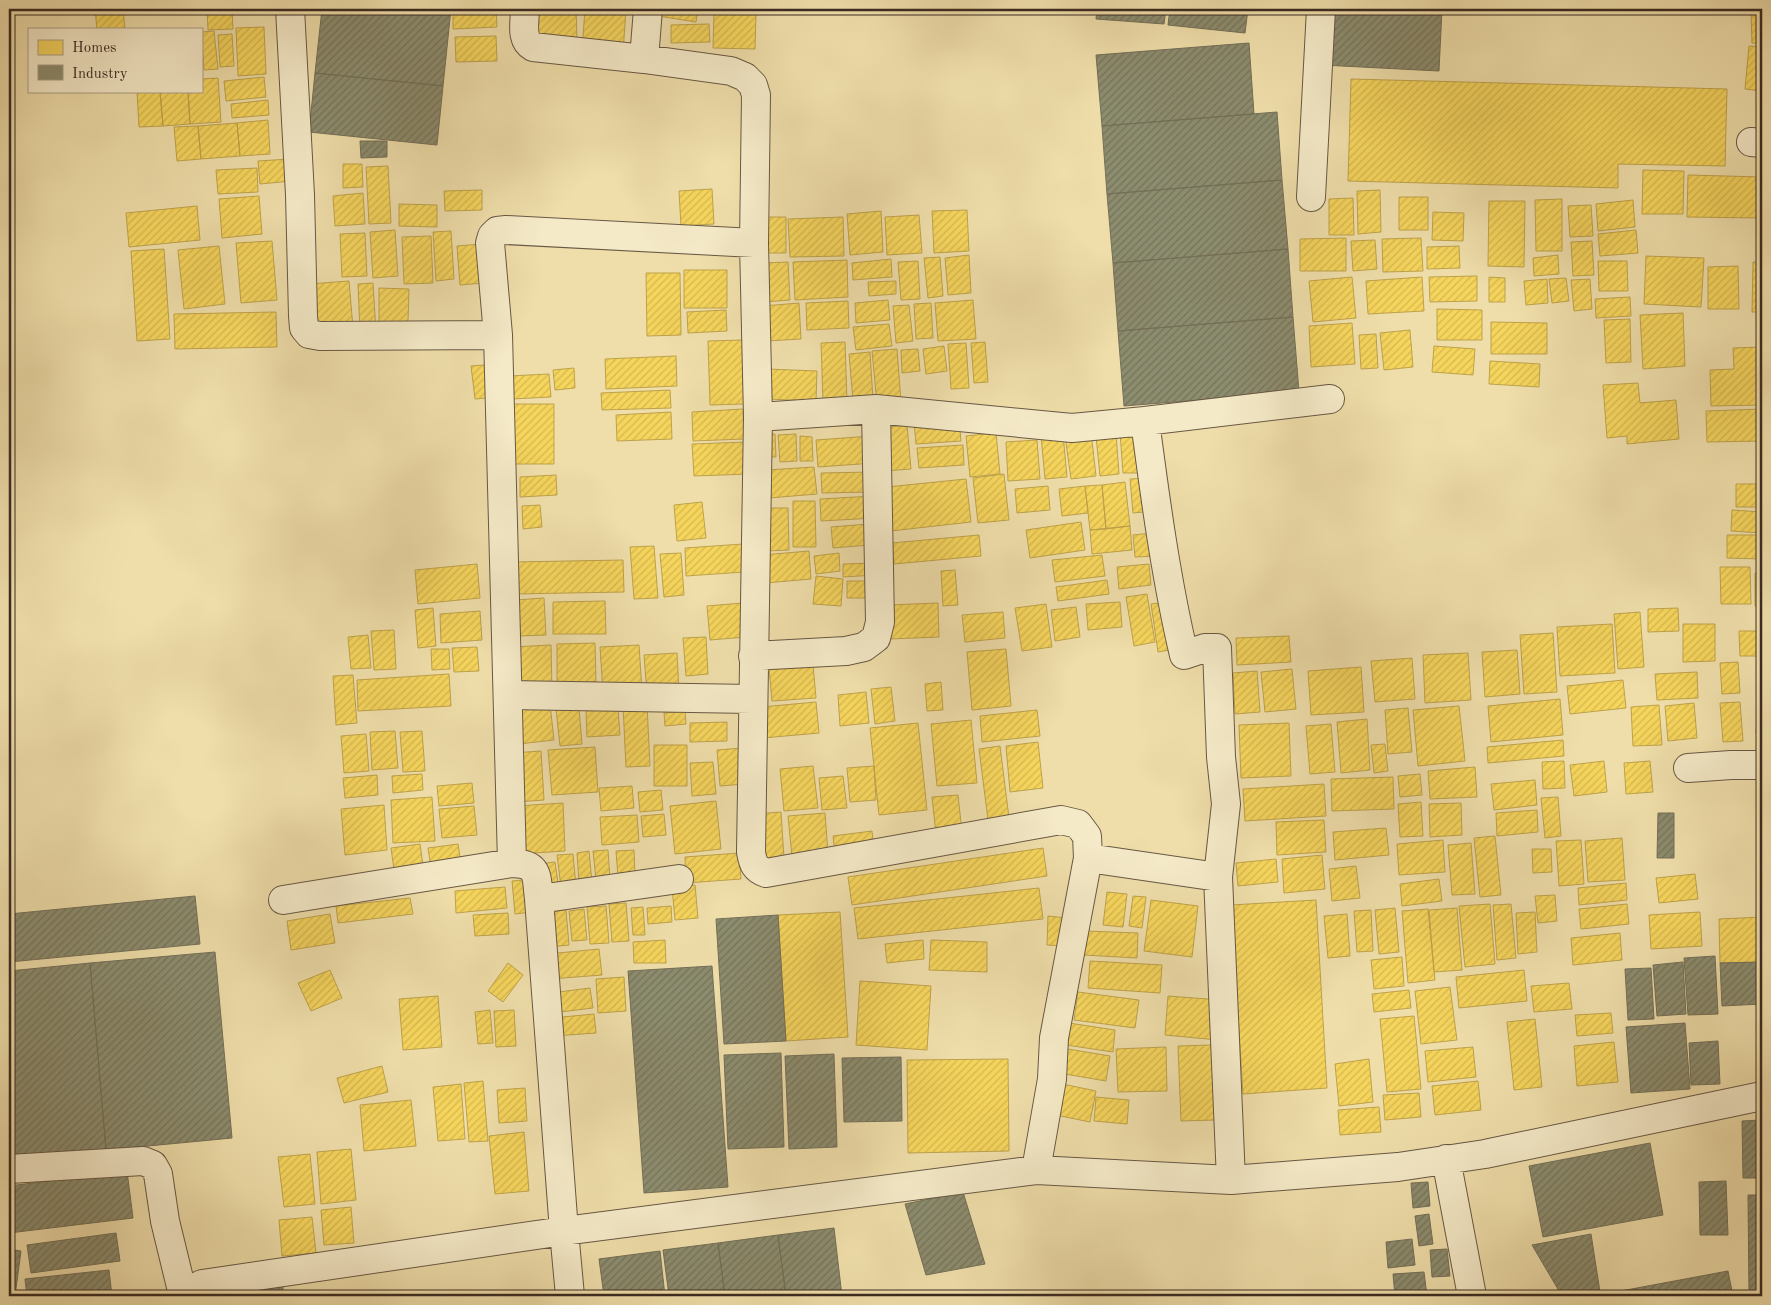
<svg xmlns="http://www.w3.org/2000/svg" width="1771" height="1305" viewBox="0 0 1771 1305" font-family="'Old Standard TT',serif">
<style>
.homes{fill:url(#homes-hatch);stroke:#bea24b}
.industry{fill:url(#industry-hatch);stroke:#746f57}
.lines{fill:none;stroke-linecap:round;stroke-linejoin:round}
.minor-casing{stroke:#685844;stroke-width:30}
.minor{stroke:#f5eac8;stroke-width:28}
</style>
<defs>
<pattern id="homes-hatch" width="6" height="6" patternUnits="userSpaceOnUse" patternTransform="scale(1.25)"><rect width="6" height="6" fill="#f6d55c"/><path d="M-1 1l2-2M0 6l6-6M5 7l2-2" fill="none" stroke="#d4b750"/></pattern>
<pattern id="industry-hatch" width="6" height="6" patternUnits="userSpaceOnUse" patternTransform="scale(1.25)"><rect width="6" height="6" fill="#8c8c6e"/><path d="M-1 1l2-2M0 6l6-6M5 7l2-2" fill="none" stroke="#74735a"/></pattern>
</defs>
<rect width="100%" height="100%" fill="#efdeaa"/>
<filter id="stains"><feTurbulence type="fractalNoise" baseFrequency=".004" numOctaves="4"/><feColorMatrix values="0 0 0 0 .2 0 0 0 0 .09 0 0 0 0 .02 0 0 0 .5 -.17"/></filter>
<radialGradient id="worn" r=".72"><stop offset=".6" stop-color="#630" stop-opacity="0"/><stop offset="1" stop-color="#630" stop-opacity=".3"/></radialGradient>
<path class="homes" d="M95,9H123L125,29H97Z
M207,9H232L233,29L208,30Z
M453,9H496L497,27L453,29Z
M534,9H576L577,38L535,39Z
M585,9H626L623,53L582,50Z
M653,9H698L696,22L652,15Z
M1762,11V43H1752L1751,12Z
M714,13L756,14L755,49L713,48Z
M709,24L710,42L671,43V25Z
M264,27L266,74L238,76L236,28Z
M214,31L218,69L204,70L201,32Z
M232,34L234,66L220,67L218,35Z
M496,36L497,61L456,62L455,37Z
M1749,46L1762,47V91L1745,89Z
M264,77L266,97L226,101L224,81Z
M218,78L221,122L190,124L188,91H201V79Z
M1351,79L1727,89L1725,166L1618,164V188L1348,181Z
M137,91H160L163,126L139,127Z
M160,91H188L190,124L163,126Z
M268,100L269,115L232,118L231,104Z
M268,120L270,154L240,156L237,123Z
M237,123L240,156L201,159L198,126Z
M198,126L201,159L177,161L174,127Z
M290,159L291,181L260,184L258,161Z
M343,164H362L363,187L343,188Z
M388,166L391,223L369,224L366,167Z
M257,168L258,192L218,194L216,170Z
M1643,170L1684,171L1683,214H1642Z
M1688,175L1762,177V218L1687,217Z
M712,189L714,224L681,226L679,191Z
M482,190V210L445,211L444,191Z
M1380,190L1381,232L1358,234L1357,191Z
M363,193L365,224L335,226L333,196Z
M259,196L262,234L222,238L219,199Z
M1399,197H1428V230H1399Z
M1353,198L1354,235H1329V199Z
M1562,199V251H1536L1535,200Z
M1633,200L1635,227L1598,231L1596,204Z
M1489,201H1525L1524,267L1488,266Z
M399,204L437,205V227L399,226Z
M1591,205L1593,236L1570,237L1568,206Z
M197,206L200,240L129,247L126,213Z
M967,210L969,251L934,253L932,211Z
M881,211L883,252L850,255L847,214Z
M1433,212L1464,213L1463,241L1432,240Z
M919,215L922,253L887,255L885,217Z
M764,217H786V253H764Z
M843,217L844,256L790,257L788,219Z
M395,230L398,276L373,278L370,232Z
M1636,230L1638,253L1600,256L1598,234Z
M451,231L454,279L436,281L433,232Z
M365,233L367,276L342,277L340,234Z
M431,236L433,283L404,284L402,237Z
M1346,238V271H1300V239Z
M1421,238L1423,271L1383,272L1382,239Z
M1375,240L1377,269L1353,271L1351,241Z
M272,241L277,300L241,303L236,243Z
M1592,241L1594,275L1573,276L1571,242Z
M481,244L484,283L460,285L457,246Z
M219,246L225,304L184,309L178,250Z
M1459,246L1460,268L1427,269V247Z
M164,249L170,339L137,341L131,251Z
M969,255L971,293L948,295L945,258Z
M1558,255L1559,274L1534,276L1533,258Z
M1646,256L1704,258L1701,307L1644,304Z
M940,257L943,296L928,298L924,258Z
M891,259L892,277L853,280L852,263Z
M847,260L848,297L795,300L793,262Z
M918,261L920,299L901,300L898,262Z
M1598,261H1627L1628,291H1599Z
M788,262L790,300L765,302L763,263Z
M1753,262H1762V312H1752Z
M1738,266L1739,309H1708V267Z
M684,270H727V308H684Z
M646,273H680L681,335L647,336Z
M1477,276V301L1430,302L1429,277Z
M1352,277L1356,318L1313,322L1309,281Z
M1422,277L1424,311L1368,314L1366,281Z
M1489,277L1505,278V302H1489Z
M1566,278L1569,301L1552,303L1549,279Z
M1547,279L1548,303L1526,305L1524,281Z
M1590,279L1592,309L1574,311L1571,280Z
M349,281L353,328L314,332L309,284Z
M896,281V294L869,296L868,282Z
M373,283L376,331L360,332L358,284Z
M379,288L409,289L408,322H379Z
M1630,297L1631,316L1596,318L1595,299Z
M888,300L890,320L856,323L855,303Z
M973,300L976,339L938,341L935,303Z
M848,301L849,328L807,330L806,303Z
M799,303L801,339L766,341L763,306Z
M931,303L933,338L916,339L914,304Z
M909,305L913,341L896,343L893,306Z
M1437,309L1482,310V340H1437Z
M726,310L727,331L688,333L687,312Z
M276,312L277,347L175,349L174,314Z
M1683,313L1685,366L1643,369L1640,315Z
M1630,319L1631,362L1606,363L1604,320Z
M1491,322L1547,323V354H1491Z
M1352,323L1355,364L1311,367L1309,326Z
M889,324L892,346L856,350L853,327Z
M1410,330L1413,367L1384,370L1380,333Z
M1376,334L1378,368L1361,369L1359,335Z
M743,340L744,404L710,405L708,341Z
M845,342L847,401H823L821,343Z
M985,342L988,382L974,383L971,343Z
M966,343L969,388L951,389L948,344Z
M944,346L947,371L926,374L923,349Z
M1434,346L1475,349L1473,375L1432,372Z
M1762,347V405L1711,406L1710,370L1734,369L1733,348Z
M897,349L901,402L877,404L872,351Z
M918,349L920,371L902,373L901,350Z
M870,352L873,400L853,401L849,354Z
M676,356L677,386L606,389L605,359Z
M1490,361L1540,364L1539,387L1489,384Z
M484,365L487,398L475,399L471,366Z
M574,368L575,388L555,390L553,370Z
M767,369L817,371L816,401L766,399Z
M549,374L551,397L511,399L509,376Z
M1638,383L1640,403L1676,400L1679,439L1627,444V436L1607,438L1603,385Z
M670,390L671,408L602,410L601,393Z
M511,404H554V464H512Z
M743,409L744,439L693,441L692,412Z
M1762,409V441L1707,442L1706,411Z
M671,412L672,439L617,441L616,415Z
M959,419L961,441L916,444L914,422Z
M907,425L911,469L884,471L881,428Z
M1141,431L1143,473H1123L1120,432Z
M1091,432L1096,476L1071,479L1065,436Z
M996,433L1000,474L970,477L966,436Z
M775,434L776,457H760L759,435Z
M796,434L797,461L780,462L778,435Z
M1063,434L1067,477L1045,479L1041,436Z
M1116,434L1119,474L1100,476L1096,436Z
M800,436L812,437L813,461H800Z
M872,436L874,463L818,467L816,440Z
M1037,440L1040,479L1008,481L1006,442Z
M748,442L749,474L694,476L692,444Z
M963,445L964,465L919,468L917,448Z
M814,467L817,494L769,498L767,470Z
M872,472V492L822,493L821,473Z
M1004,474L1009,520L978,523L973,478Z
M556,475L557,495L520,497V477Z
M1151,478L1153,511L1133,513L1130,479Z
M966,479L971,522L891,531L887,487Z
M1125,482L1130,526L1106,529L1102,485Z
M1736,484H1762V507H1736Z
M1102,485L1106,529L1090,530L1085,486Z
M1048,486L1050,510L1017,513L1015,489Z
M1085,486L1088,513L1062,516L1059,489Z
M874,496L875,518L821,521L820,499Z
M793,501H815L816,547H793Z
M702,502L706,538L677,541L674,505Z
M540,505L542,527L523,529L522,506Z
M765,508H788L789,550L766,551Z
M1732,510L1762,512V533L1731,531Z
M1081,522L1085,550L1030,558L1026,530Z
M868,524L869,545L833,548L831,527Z
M1130,526L1132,550L1092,554L1090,530Z
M1153,533L1156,556L1135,557L1133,535Z
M979,535L981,556L894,564L892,543Z
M1727,535H1762V559L1727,558Z
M743,544L744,572L686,576L685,548Z
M654,546L658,598L634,599L630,547Z
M809,551L811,579L765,583L762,555Z
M681,553L684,595L664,597L660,554Z
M839,553L840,571L816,574L814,556Z
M1102,555L1105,576L1055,582L1052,560Z
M623,560L624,592L514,594V562Z
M875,563V575L843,577V564Z
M477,564L480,598L418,604L415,570Z
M1149,564L1151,585L1119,589L1117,567Z
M1720,567H1750L1751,604H1721Z
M955,570L958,605L943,606L941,571Z
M1755,573H1762V606H1755Z
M816,576L843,579L841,606L813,604Z
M1107,580L1109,594L1058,601L1056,587Z
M847,581H870V598H847Z
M1147,594L1155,642L1134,646L1126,597Z
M544,598L546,635L518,636L516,600Z
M605,601L606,634H553V602Z
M1120,602L1122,627L1088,630L1086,604Z
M1168,602L1175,649L1158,652L1151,604Z
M743,603L746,637L710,640L707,606Z
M938,603L939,637L890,639L889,605Z
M1046,604L1052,647L1022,651L1015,608Z
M1076,607L1080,637L1055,641L1051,610Z
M433,608L436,646L418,648L415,610Z
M1678,608L1679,631L1648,632V609Z
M480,611L482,640L441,643L440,614Z
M1003,612L1005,638L965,642L962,615Z
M1640,612L1644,667L1618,669L1614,614Z
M1612,624L1615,673L1560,676L1557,627Z
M1683,624H1715V661L1683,662Z
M394,630L396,669L374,670L371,631Z
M1739,631H1762V656H1740Z
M1553,633L1557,692L1524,694L1520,635Z
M368,635L371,668L351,669L348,637Z
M1289,636L1291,662L1237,665L1236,638Z
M706,637L708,674L686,676L683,638Z
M595,643L596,682L557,683V644Z
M551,645L552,689H512L511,647Z
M639,645L642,691L603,693L600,647Z
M477,647L479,671L454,672L452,648Z
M431,649H449L450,669L432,670Z
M1006,649L1011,706L972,710L967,652Z
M1517,650L1520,694L1485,697L1482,652Z
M677,653L679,692L647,694L644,655Z
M1468,653L1471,700L1425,703L1423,655Z
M1412,658L1415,699L1375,702L1371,661Z
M1738,662L1740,693L1722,694L1720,663Z
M813,665L816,698L772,701L769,668Z
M1361,667L1364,712L1311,715L1308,671Z
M1292,669L1296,709L1265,712L1261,672Z
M1257,671L1260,712L1235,714L1233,673Z
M1697,672L1698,698L1657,700L1655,674Z
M449,674L451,706L358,711L357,680Z
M353,675L357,723L336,725L333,676Z
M1623,680L1626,708L1570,714L1567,686Z
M941,682L943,710L927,711L925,684Z
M891,687L895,721L875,724L871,689Z
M866,692L869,723L840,726L838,695Z
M1560,699L1563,735L1491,742L1488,706Z
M816,702L819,733L763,738L761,707Z
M1740,702L1743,741L1723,742L1720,703Z
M1694,703L1697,738L1668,741L1665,706Z
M550,704L554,740L519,744L514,708Z
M647,705L650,766L626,767L623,706Z
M1659,705L1662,745L1633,746L1631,707Z
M1459,706L1465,761L1418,766L1413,710Z
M1758,706H1762V734L1756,733Z
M579,708L582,744L560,746L556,709Z
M1408,708L1412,752L1388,754L1385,710Z
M618,709L620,735L587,737L586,711Z
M1037,710L1040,736L982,742L980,716Z
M685,711L686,724L665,726L664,713Z
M1367,719L1370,770L1341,773L1337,722Z
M971,720L977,783L937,786L931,724Z
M727,722V741L690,742V723Z
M918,723L927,810L879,815L870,728Z
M1289,723L1291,776L1241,778L1239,725Z
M1331,724L1335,772L1310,774L1306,726Z
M395,731L398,768L372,770L370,732Z
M422,731L425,771L403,772L400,732Z
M366,734L369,771L344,773L341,736Z
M1563,740L1564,756L1488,763L1487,747Z
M1038,742L1043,788L1010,792L1006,746Z
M1385,744L1388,771L1374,773L1371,745Z
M654,745H687V786H654Z
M1000,746L1009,818L988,820L979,749Z
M595,747L598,792L552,795L548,750Z
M742,748L745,784L720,786L717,750Z
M541,751L544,800L516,802L513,753Z
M1564,761L1565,788L1543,789L1542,762Z
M1604,761L1607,792L1574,796L1570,765Z
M1650,761L1653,792L1626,794L1624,763Z
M713,762L716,794L692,796L690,763Z
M813,766L818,808L784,811L780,769Z
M874,766L876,800L850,802L847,768Z
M1475,767L1477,797L1430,799L1428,771Z
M422,774L423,790L393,793L392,776Z
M1420,774L1422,795L1400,797L1398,776Z
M377,775L378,795L345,798L343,778Z
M843,776L847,808L822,810L819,778Z
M1393,777L1394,809L1332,811L1331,779Z
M1535,780L1537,805L1494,810L1491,784Z
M472,783L474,803L439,806L437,786Z
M1324,784L1326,816L1245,821L1243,789Z
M632,786L634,808L601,811L599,788Z
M661,790L663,810L640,812L638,792Z
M958,795L962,832L936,834L932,797Z
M432,797L435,841L393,843L391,800Z
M1558,797L1561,836L1545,838L1541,798Z
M716,801L721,849L675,854L670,806Z
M1421,802L1423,836L1400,837L1398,804Z
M563,803L565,851L518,854L516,806Z
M1461,803L1462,835L1430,837L1429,804Z
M384,805L387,850L345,855L341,809Z
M474,806L477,835L442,838L439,809Z
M1537,810L1538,832L1497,836L1496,813Z
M781,812L784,858L758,860L755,814Z
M825,813L828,854L792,857L788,816Z
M664,814L666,835L643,837L641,816Z
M637,815L639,842L602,845L600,817Z
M1324,820L1326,852L1277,855L1276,822Z
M1386,828L1389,855L1335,860L1333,832Z
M872,831L874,849L835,853L833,836Z
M1495,836L1501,895L1480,897L1474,838Z
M1622,838L1625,880L1588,882L1585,841Z
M1443,840L1445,872L1399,875L1397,844Z
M1581,840L1584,884L1559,886L1556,841Z
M1471,843L1475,894L1452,895L1448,845Z
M420,844L424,873L395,877L391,848Z
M458,844L462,870L432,874L428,848Z
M1043,848L1047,876L852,905L848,877Z
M1532,849H1551L1552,872L1533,873Z
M608,850L610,879L596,880L593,851Z
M634,850L635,876L618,877L616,851Z
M589,851L592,882L579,883L577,853Z
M739,853L741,879L686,883L685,857Z
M573,854L576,886L561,887L557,855Z
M1322,855L1325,889L1284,893L1282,859Z
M1276,859L1278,882L1238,886L1236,863Z
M555,862L559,890L542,892L539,864Z
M1356,866L1360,898L1332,901L1329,869Z
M1695,874L1698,899L1659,903L1656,878Z
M536,879L539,911L515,914L512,881Z
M1439,879L1442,901L1402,906L1400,884Z
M1626,883L1627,900L1579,905L1578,888Z
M695,885L698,918L675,920L672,887Z
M505,887L507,908L456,913L455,891Z
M1039,888L1043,919L858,939L854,908Z
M1107,892L1127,894L1123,927L1103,925Z
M1555,895L1557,921L1538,923L1535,896Z
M1133,896L1146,897L1142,928L1129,926Z
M410,898L413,914L338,923L336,906Z
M1151,900L1198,906L1192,957L1144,951Z
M1316,900L1327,1088L1243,1094L1231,905Z
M626,903L629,941L612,942L609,904Z
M1490,904L1495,964L1465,967L1459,906Z
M1511,904L1516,958L1497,960L1493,905Z
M1627,904L1629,924L1581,929L1579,909Z
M606,906L609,943L590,944L587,907Z
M671,906L672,922L648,924L647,908Z
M643,907L645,935H633L631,908Z
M1395,908L1399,952L1379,954L1375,910Z
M1457,908L1462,970L1434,972L1429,910Z
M584,909L587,940L572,941L569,911Z
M1428,909L1435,980L1408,983L1402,911Z
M566,910L569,945L550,947L546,912Z
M1371,910L1373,951L1357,952L1354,911Z
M840,912L848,1037L786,1041L778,915Z
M1535,912L1537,952L1518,954L1516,913Z
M1700,912L1702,946L1651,949L1649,915Z
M508,913L509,934L475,936L473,915Z
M330,914L335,943L291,950L287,921Z
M1347,914L1350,956L1328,958L1324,916Z
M1048,916L1066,918L1065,946L1047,945Z
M1762,917V962L1720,963L1719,919Z
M1085,931L1138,933L1137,958L1084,955Z
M1620,933L1622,960L1573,965L1571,938Z
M665,940L666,963H634L633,942Z
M923,940L924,959L887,963L885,944Z
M931,940L987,942V972L929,970Z
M599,949L602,975L550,979L548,954Z
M1402,957L1404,986L1374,989L1371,960Z
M1090,961L1162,965L1160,993L1088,988Z
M508,963L523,975L503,1002L488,991Z
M330,970L342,998L311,1011L298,983Z
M1524,970L1527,1001L1459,1008L1456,977Z
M624,977L626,1011L598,1013L596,979Z
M860,981L931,986L927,1050L856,1045Z
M1569,983L1572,1009L1534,1012L1531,986Z
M1450,987L1457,1040L1421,1044L1415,991Z
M590,988L593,1008L553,1013L551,993Z
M1409,990L1411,1008L1374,1012L1372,994Z
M1078,992L1139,1000L1135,1028L1074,1020Z
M438,996L442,1047L403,1050L399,999Z
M1168,996L1221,1000L1218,1040L1165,1035Z
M490,1010L493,1043L478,1044L475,1012Z
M514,1010L516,1046L496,1047L494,1011Z
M1611,1013L1613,1033L1577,1036L1575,1015Z
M594,1014L596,1033L554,1036L552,1018Z
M1414,1016L1421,1089L1387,1092L1380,1019Z
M1535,1019L1542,1087L1514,1090L1507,1022Z
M1069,1023L1115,1030L1113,1052L1066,1045Z
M1614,1042L1618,1082L1577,1086L1574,1046Z
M1212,1045L1215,1120L1181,1121L1178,1046Z
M1166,1047L1167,1091L1118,1092L1116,1049Z
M1473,1047L1476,1077L1428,1082L1425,1051Z
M1068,1049L1110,1056L1106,1081L1065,1074Z
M1008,1059L1009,1151L908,1153L907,1060Z
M1369,1059L1373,1102L1339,1106L1335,1064Z
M382,1066L388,1092L344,1103L337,1078Z
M483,1081L488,1141L469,1142L464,1083Z
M1478,1081L1481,1110L1435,1115L1432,1086Z
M1053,1082L1096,1091L1090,1122L1046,1113Z
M461,1084L465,1139L438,1141L433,1087Z
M525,1088L527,1121L499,1123L497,1090Z
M1419,1093L1421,1117L1385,1120L1383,1095Z
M1096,1097L1129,1100L1127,1124L1094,1121Z
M411,1100L416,1146L364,1151L360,1105Z
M1379,1107L1381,1132L1340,1135L1338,1110Z
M524,1132L529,1191L495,1194L489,1136Z
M351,1149L356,1200L321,1204L317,1152Z
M310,1154L315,1204L284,1207L278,1157Z
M351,1207L354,1243L324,1245L321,1210Z
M312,1217L316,1253L282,1256L279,1220Z"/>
<path class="industry" d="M322,9H451L443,86L315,73Z
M1097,9H1166L1164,24L1096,19Z
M1170,9H1248L1245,33L1168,25Z
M1325,9H1442L1439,71L1322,65Z
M1249,43L1254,114L1102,126L1096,55Z
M315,73L443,86L437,145L309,132Z
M1277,112L1282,180L1107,194L1102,126Z
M360,141H387V157L361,158Z
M1282,180L1288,249L1113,263L1107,194Z
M1288,249L1293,317L1118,331L1113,263Z
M1293,317L1299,392L1124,406L1118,331Z
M1658,813H1674V858H1657Z
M195,896L200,944L9,962V914Z
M778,915L786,1041L724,1044L716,919Z
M215,952L232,1138L106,1150L90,963Z
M1715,956L1718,1014L1688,1015L1684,958Z
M1683,962L1686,1014L1657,1016L1653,965Z
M1762,962V1004L1722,1006L1720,963Z
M90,963L106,1150L9,1159V971Z
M712,966L728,1187L644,1193L628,971Z
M1651,968L1654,1019L1628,1020L1625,969Z
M1685,1023L1690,1089L1631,1093L1626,1027Z
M1718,1041L1720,1084L1691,1085L1689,1043Z
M781,1053L784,1147L728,1149L724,1055Z
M834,1054L837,1147L789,1149L785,1056Z
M901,1057L902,1121L844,1122L842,1058Z
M1762,1120V1178H1743L1742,1121Z
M1650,1143L1663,1215L1543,1237L1529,1166Z
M127,1171L133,1218L9,1233V1186Z
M1726,1181L1728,1235H1700L1699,1182Z
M1428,1182L1430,1206L1413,1208L1411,1183Z
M963,1192L985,1264L926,1275L905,1204Z
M1748,1195H1762V1293H1749Z
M1429,1214L1433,1244L1419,1246L1415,1216Z
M834,1228L842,1296H786L778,1235Z
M116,1233L120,1261L31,1273L27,1245Z
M1591,1234L1600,1292L1562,1296L1532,1245Z
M778,1235L786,1296H725L718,1243Z
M1412,1239L1415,1265L1388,1268L1386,1242Z
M718,1243L725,1296H669L663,1250Z
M9,1249L21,1251L15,1296H9Z
M1447,1249L1450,1276L1432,1277L1430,1250Z
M660,1251L665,1296H604L599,1259Z
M109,1270L112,1296H27L25,1279Z
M1728,1271L1733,1296H1594Z
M1424,1272L1427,1296H1395L1393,1274Z
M283,1275V1296H220L221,1289Z
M535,1292V1296H495Z"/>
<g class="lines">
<defs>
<path id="minor" d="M290,9L300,195L303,316L304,328L309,334L320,336L498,335L490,243L492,236L497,231L506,230L754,243
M525,9C525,22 520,40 533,47L644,59L731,71L745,77L753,85L756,95L754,243L758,417L751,852C753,864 755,869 766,873L1061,820L1078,824L1087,836L1088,858L1054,1038L1052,1079L1036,1170
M644,59L648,9
M1751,142L1762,143
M1311,197L1321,9
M498,335L512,863C540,864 536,876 539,899L564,1231L570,1296
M758,417L876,409L1072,428L1145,421C1155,497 1166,579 1184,655L1205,648H1217L1221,757L1226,804L1218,877L1231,1180
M1145,421L1330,399
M753,656L846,651L864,647L876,638L880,622L876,409
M508,695L752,699
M1688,768L1731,765H1762
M1088,858L1218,877
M539,899L679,879
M283,900L512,863
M1446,1159L1472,1296
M9,1169L143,1161L153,1165L158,1174L165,1221L183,1295
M181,1296L202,1284L564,1231L1036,1170L1231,1180L1398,1167L1485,1154L1762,1096"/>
</defs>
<use href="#minor" class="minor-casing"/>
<use href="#minor" class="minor"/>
</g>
<rect width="1771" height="1305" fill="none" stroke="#efdeaa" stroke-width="30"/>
<rect x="10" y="10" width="1751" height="1285" fill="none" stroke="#3b2b22" stroke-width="2.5"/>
<rect x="15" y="15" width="1741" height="1275" fill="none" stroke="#3b2b22"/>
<rect x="28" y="28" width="175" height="65" fill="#f5eac8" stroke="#ab9e86"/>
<rect x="38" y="40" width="25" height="15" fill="#f6d55c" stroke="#ab9e86"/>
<text x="72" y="52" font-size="15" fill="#3b2b22">Homes</text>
<rect x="38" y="65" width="25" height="15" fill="#8c8c6e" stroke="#ab9e86"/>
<text x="72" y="78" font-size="15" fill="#3b2b22">Industry</text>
<rect width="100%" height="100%" filter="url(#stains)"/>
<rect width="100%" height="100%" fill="url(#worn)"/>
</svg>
